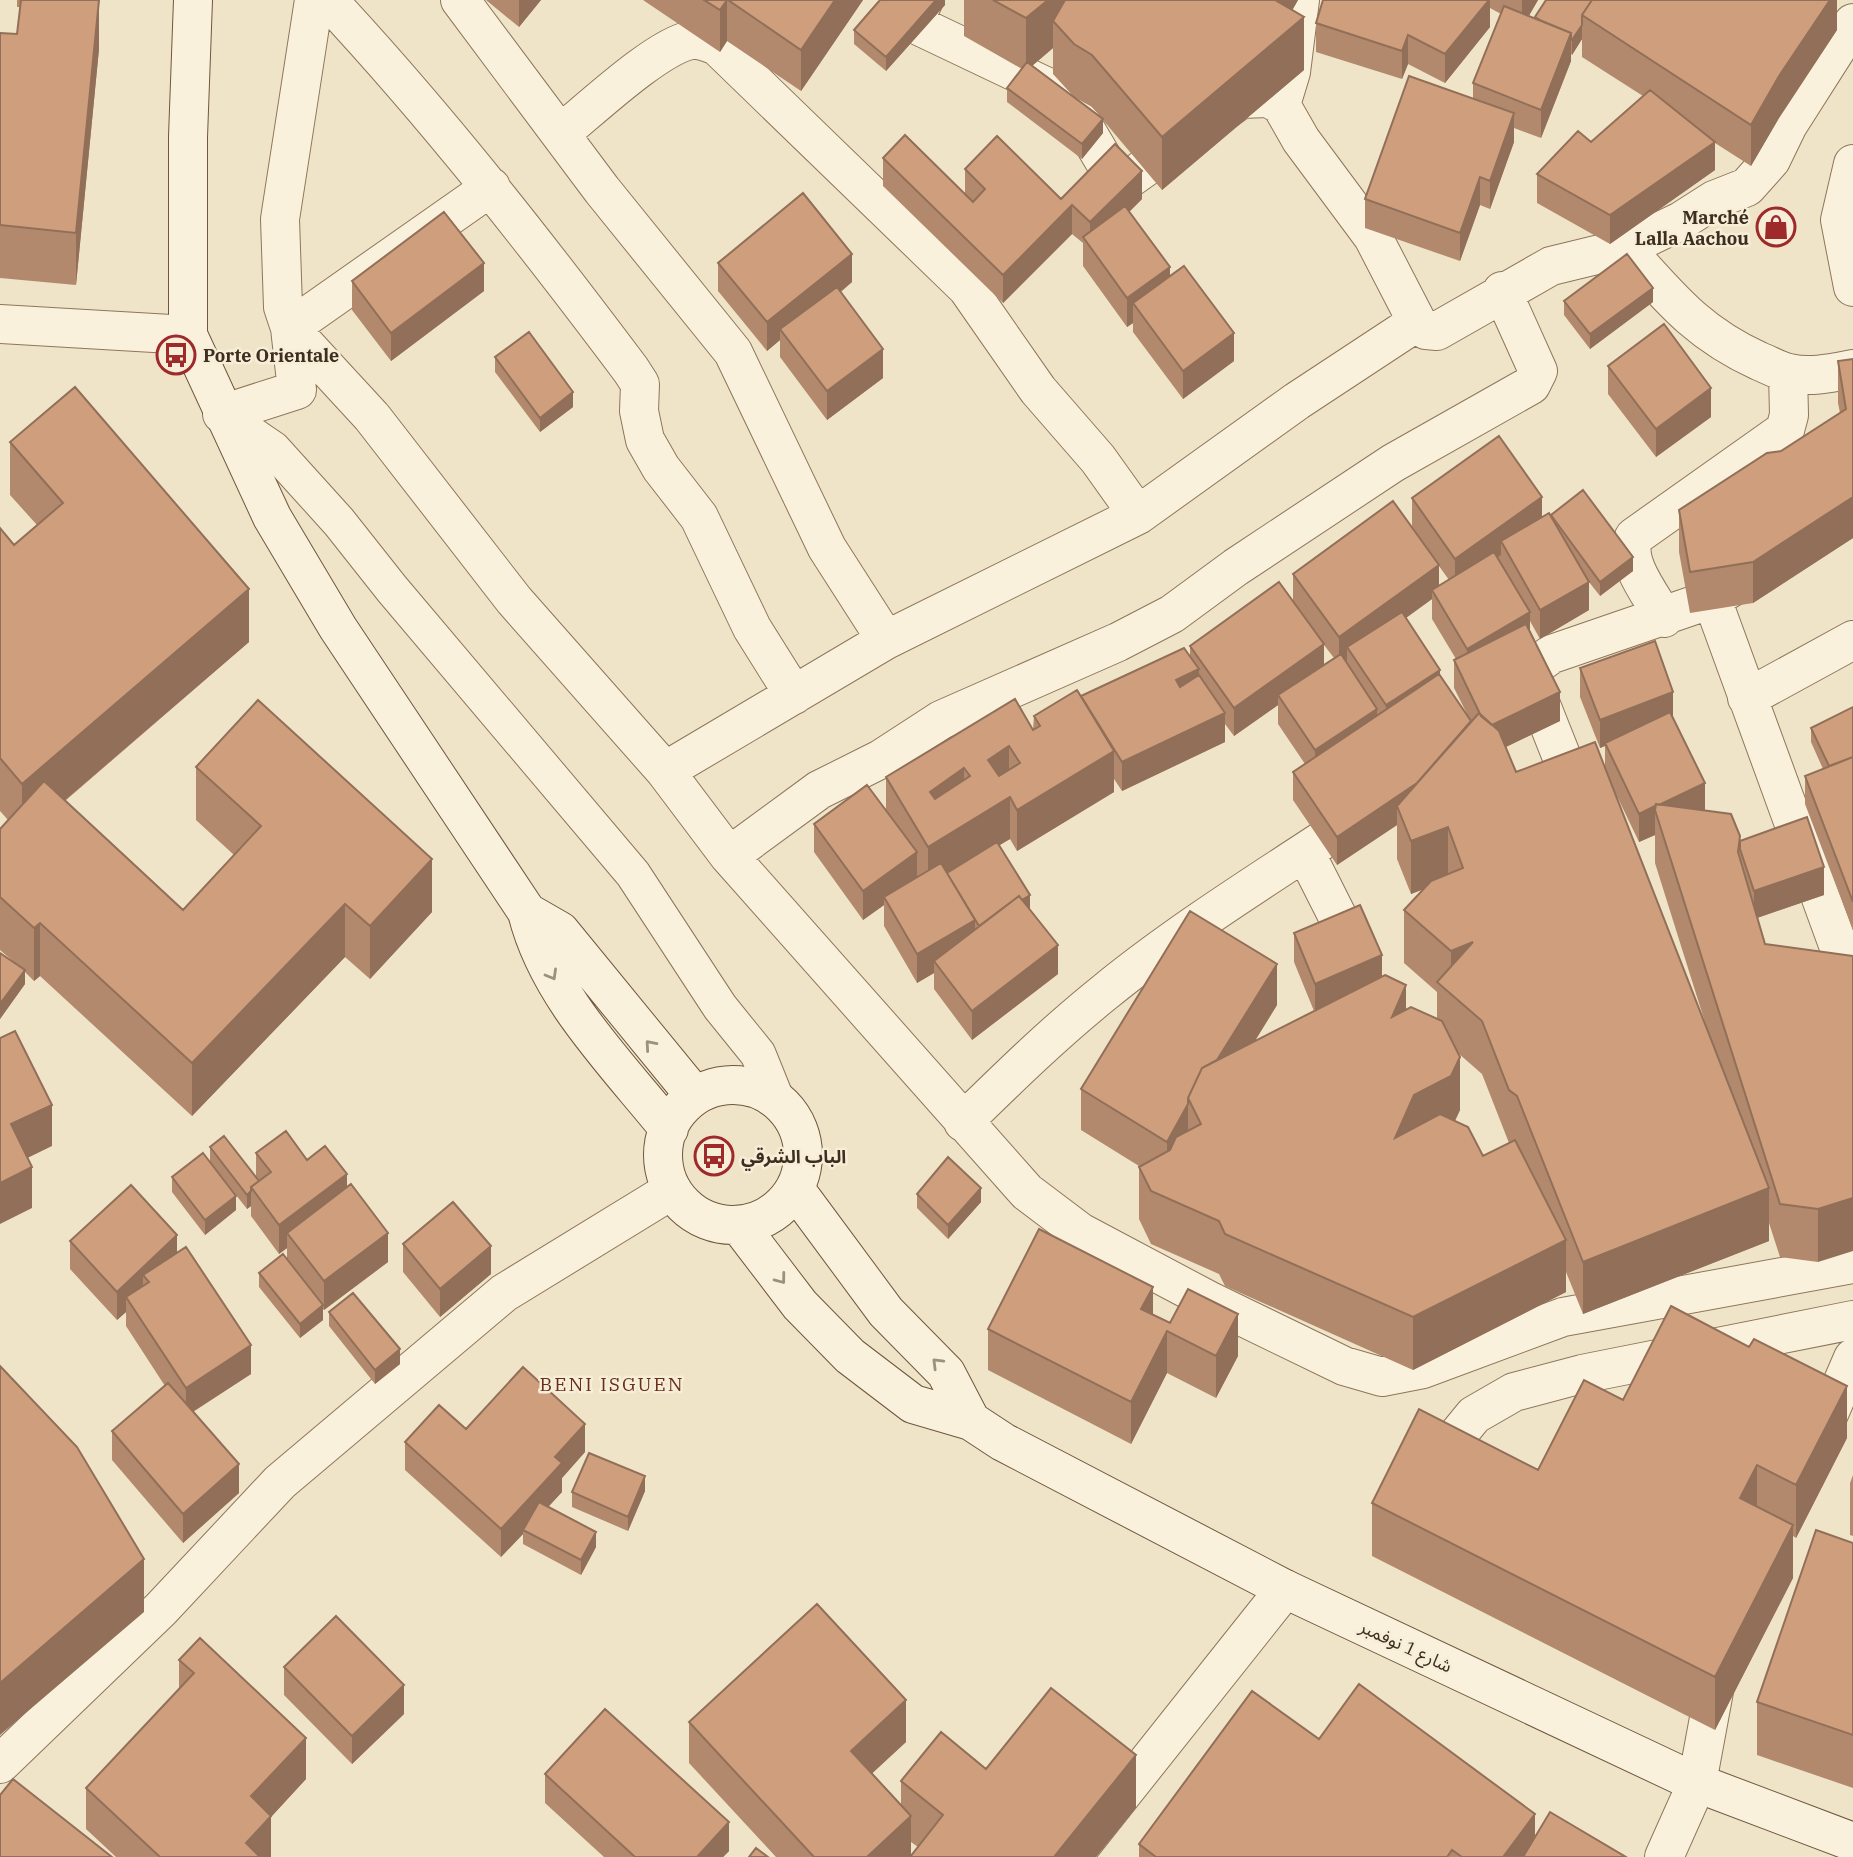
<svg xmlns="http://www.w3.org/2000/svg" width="1853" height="1857" viewBox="0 0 1853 1857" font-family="'IBM Plex Serif','Noto Sans Arabic',serif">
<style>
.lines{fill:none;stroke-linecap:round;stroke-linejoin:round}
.service-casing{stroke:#8d765c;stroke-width:37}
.minor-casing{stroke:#8d765c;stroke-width:40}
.secondary-casing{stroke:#6f573f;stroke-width:40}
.service{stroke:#faf1dc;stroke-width:35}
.minor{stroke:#faf1dc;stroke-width:38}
.secondary{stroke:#faf1dc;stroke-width:38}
.wall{fill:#b2896c;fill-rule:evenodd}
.shaded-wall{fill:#916f58}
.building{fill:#cf9f7d;stroke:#916f58;stroke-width:2;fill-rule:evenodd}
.oneway{stroke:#9c907e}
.labels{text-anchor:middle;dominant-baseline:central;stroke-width:5;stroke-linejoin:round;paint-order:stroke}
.poi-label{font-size:18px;font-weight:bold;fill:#3d2e20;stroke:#f7eed8;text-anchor:start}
.street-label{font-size:18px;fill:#3d2e20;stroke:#f7eed8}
.neighbourhood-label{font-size:19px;letter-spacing:2px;fill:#6b2e1e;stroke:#f7eed8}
</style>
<rect width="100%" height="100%" fill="#f0e4c8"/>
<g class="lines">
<defs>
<path id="service" d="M222,414L273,449L339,522L392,589L633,874L720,1007L758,1054L777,1101"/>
<path id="minor" d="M314,0L280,219L283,307L290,328L372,417L514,600L665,771L729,856L1027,1192L1080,1232L1208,1300L1344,1366L1382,1377L1423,1369L1563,1317L1853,1264
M328,0C437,117 535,242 631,370L640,384L639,411L645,440L661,468L699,517L752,628L794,695
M460,0L602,190L733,352L827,548L886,640
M924,0L917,15L919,26L1045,86L1083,125L1119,186
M1300,0L1291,72L1281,105L1301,140L1373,237L1417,322
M560,134C590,110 656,47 691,40C700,39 709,43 717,46L967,288L1038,390L1098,459L1138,515
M1853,164L1840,220L1853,287
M1101,202L1119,186L1241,99L1268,98L1281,105
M1625,248C1669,297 1697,333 1759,361C1769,365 1779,371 1789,373C1810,378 1832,373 1853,369
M0,324L188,335
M222,414L297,390L290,328L491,187
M1712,599L1853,986
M1664,618C1652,596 1623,562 1634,537L1785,430L1789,415L1788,373
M1747,698L1853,640
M665,771L886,640L1138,515L1297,401L1417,322L1426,330L1437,331L1551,266L1625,248L1681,221L1714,200L1747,187L1771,160L1788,125L1853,23
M1580,803L1532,682L1536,665L1552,654L1712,599L1734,586
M1305,852L1361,963
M729,856L819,790L881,759L941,720L1118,642L1172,614L1236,567L1393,463L1531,385L1538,371L1502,291
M963,1122C1009,1077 1055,1032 1105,992C1186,926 1277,871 1364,813
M1822,1430L1853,1358
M1438,1459L1474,1415L1514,1392L1582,1374L1853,1320
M0,1764L161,1609L280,1482L504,1293L672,1190
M1072,1857L1285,1589
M1664,1857L1697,1783L1717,1675"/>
<path id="secondary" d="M193,0L188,137V335L272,517L338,628L527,912C547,995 616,1063 669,1129
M527,912L560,931L695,1096
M663 1155a70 70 0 1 1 140 0a70 70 0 1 1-140 0Z
M795,1189L886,1312L946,1373L971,1421
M739,1225L800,1305L850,1356L913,1404L971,1421L1003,1442L1285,1589L1697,1783L1853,1842"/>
</defs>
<use href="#service" class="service-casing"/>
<use href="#minor" class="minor-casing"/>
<use href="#secondary" class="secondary-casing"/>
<use href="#service" class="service"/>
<use href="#minor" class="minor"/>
<use href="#secondary" class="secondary"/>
</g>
<path class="wall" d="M17,0H99V49L76,285L0,278V33L17,34L20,7H17Z
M486,0H541L519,27Z
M643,0H863L801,91L727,41L720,52Z
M945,0V5L886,71L854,44V30Z
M964,0H1298L1292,10L1304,70L1162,190L1103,120V133L1082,159L1007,102V88L1022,69L964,36ZM1053,48V74L1074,97L1092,107L1101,117L1032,66Z
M1323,0H1538L1529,16L1535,19V17L1837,0V30L1779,118L1751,166L1715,143V170L1610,244L1537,203V174L1591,142L1643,96L1582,57V39L1572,55L1571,54V61L1541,138L1514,128V142L1490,209L1480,205L1460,261L1365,228V199L1473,99V83L1501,14L1490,8V27L1445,83L1408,64L1402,79L1316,52V23Z
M883,158L965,193V169L1061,199H1142L1129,212L1170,276L1234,361L1183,399L1133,332V323L1127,327L1083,266V243L1072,234L1003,303L883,186Z
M718,263L852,282L841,292L883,378L827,420L780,357V340L767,351L718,291Z
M352,281L484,291L391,361L352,310Z
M1564,301L1653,302L1590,349L1564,315Z
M495,357L573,407L540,432L495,372Z
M1853,359V538L1753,603L1690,613L1679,552V510L1781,451L1840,413L1838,403V361Z
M1608,366L1711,417L1656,457L1608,394Z
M10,442L249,642L65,801L183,910L234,855L196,820V767L432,912L370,979L345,957L192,1116L40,976L34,981L25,972V984L0,1019V953L14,962L0,950V829L8,820L0,811V528L14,545L37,525L10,495Z
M1412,498L1542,517L1551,516L1633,571L1600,596L1589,582V610L1540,639L1530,621V631L1560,721L1506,747L1516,772L1605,767V746L1600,748L1580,697V668L1673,719L1705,811L1740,841L1824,895L1757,918L1765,944L1853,956L1818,1262L1780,1257L1769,1223V1241L1583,1314L1566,1272V1292L1413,1370L1225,1286L1219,1274L1151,1244L1139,1219V1166L1081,1130V1089L1277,1005L1255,1041L1314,1011L1294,962V933L1382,977L1406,1009L1437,1019V992L1404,963V910L1423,889L1411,894L1397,859V825L1337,865L1293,800V772L1305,764L1278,724V705L1234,736L1225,724V742L1122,791L1114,779V792L1017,851L1010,839L999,845L1030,910L1058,974L972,1040L934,989V973L917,983L884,926V905L863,920L814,852V824L886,809V777L1033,730L1034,716L1081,696L1190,656V646L1293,602V574L1425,546L1412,526ZM1439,566L1449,580L1439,586ZM1432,599V619L1456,659L1454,660V688L1467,714L1440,675L1406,618ZM1324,645L1334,658L1324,665ZM1615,792L1639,842L1655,835V863L1709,1035ZM1458,1053L1482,1074L1509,1143L1483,1156L1455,1121L1460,1110Z
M1853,707V930L1805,804V776L1823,769L1811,742V728Z
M210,1147L256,1177V1153L307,1160L347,1187L388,1262L324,1310L323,1309V1320L300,1338L259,1287V1273L287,1260V1248L279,1254L251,1216V1206L247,1209L210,1162Z
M172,1177L236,1210L205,1235L172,1192Z
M917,1194L981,1202L948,1239L917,1208Z
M70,1241L177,1253L251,1374L193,1412L239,1493L183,1543L112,1460V1431L165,1386L126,1326V1312L117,1320L70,1269Z
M403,1244L491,1274L440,1317L403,1272Z
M329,1312L400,1364L375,1384L329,1326Z
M1153,1314L1238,1356L1216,1398L1167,1373L1131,1444L988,1370V1329Z
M1623,1400L1847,1438L1796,1538L1793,1536V1578L1715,1730L1372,1556V1503L1538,1470Z
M466,1429L585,1452L562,1478V1492L548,1507L596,1547L581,1575L523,1544V1534L501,1557L405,1470V1442Z
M1853,1475V1536L1850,1535V1483Z
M645,1491L628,1531L572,1507V1492Z
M1853,1543V1788L1757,1755V1702Z
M179,1660L306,1779L271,1817V1857H116L86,1829V1788L179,1689Z
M284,1667L404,1714L352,1764L284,1695Z
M689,1722L906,1742L872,1773L901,1804V1781L986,1769L1136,1808L1096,1857H776L689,1763ZM911,1842L918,1847L911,1855Z
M1319,1739L1535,1838L1626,1857H1139V1844Z
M545,1774L729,1851L723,1857H604L545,1803Z"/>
<path class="shaded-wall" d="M99,0V49L76,285V233Z
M519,0H541L519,27Z
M727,0V41L720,52V10Z
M835,0H863L801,91V50Z
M936,0H945V5L886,71V57Z
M1048,0H1081L1053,21V48L1026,71V18Z
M1270,0H1298L1274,43L1304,17V70L1162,190V137Z
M1489,0H1490V27L1445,83V54Z
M1522,0H1538L1522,27Z
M1830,0H1837V30L1779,118L1751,166V125L1779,76Z
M1582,25V39L1572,55V40Z
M1571,33V61L1541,138V110Z
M1408,35V64L1402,79V51Z
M1514,113V142L1490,209V181Z
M1103,119V133L1082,159V144Z
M1715,142V170L1610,244V215Z
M1142,171V199L1092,249L1090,248V222Z
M1480,177V205L1460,261V233Z
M1072,205V234L1003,303V275Z
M852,254V282L785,336L780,329V340L767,351V322Z
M484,263V291L391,361V333Z
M1170,267V296L1133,303V323L1127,327V298Z
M1653,288V302L1590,349V334Z
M1234,333V361L1183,399V371Z
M883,349V378L827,420V391Z
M1711,388V417L1656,457V429Z
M573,392V407L540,432V418Z
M1542,497V526L1501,541V555L1455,588V559Z
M1853,497V538L1753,603V562Z
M1633,557V571L1600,596V582Z
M1439,565V594L1432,590V599L1353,656L1347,647V660L1339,666V637Z
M1589,582V610L1540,639V610Z
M249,589V642L22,837V784Z
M1530,612V641L1467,677V649Z
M1324,644V672L1278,695V705L1234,736V708Z
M1199,669V698L1176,708V680Z
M1440,670V699L1386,733V705Z
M1560,692V721L1487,756V728Z
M1673,692V721L1605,743V746L1600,748V720Z
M1377,709V738L1315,778V750Z
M1225,713V742L1122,791V762Z
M1009,746V787L988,802V760Z
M1469,748L1397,806V825L1337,865V837Z
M1114,751V792L1017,851V810Z
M964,768V810L930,833V792Z
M1705,783V812L1655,810V835L1639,842V814Z
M1010,797V839L928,888V847Z
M1448,827V880L1411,894V841Z
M917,852V881L884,897V905L863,920V891Z
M432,859V912L370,979V926Z
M1824,867V895L1754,919V891Z
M1030,895V909L979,926Z
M345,904V957L192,1116V1063Z
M975,920V949L934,961V973L917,983V954Z
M40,923V976L34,981V928Z
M1473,942L1451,995V951Z
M1058,945V974L972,1040V1011Z
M1382,955V984L1315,1012V984Z
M1277,964V1005L1207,1118L1190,1101Z
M25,970V984L0,1019V1004Z
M1406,985V1038L1392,1017Z
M1460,1057V1110L1451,1129L1395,1138L1414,1095Z
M1188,1104V1145L1167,1183V1142Z
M52,1105V1146L11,1166V1124Z
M32,1167V1208L0,1224V1183Z
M347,1174V1203L287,1233V1248L279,1254V1225Z
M981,1188V1202L948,1239V1225Z
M1769,1188V1241L1583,1314V1262Z
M251,1191V1206L247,1209V1195Z
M236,1196V1210L205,1235V1220Z
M1853,1198V1251L1818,1262V1209Z
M388,1233V1262L324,1310V1281Z
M177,1235V1264L149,1282L143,1275V1296L126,1297V1312L117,1320V1292Z
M1566,1240V1292L1413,1370V1317Z
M491,1246V1274L440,1317V1289Z
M1153,1287V1328L1141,1309Z
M323,1305V1320L300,1338V1324Z
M1238,1314V1356L1216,1398V1356Z
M1167,1331V1373L1131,1444V1402Z
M251,1345V1374L186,1416V1388Z
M400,1349V1364L375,1384V1370Z
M1847,1386V1438L1796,1538V1485Z
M585,1424V1452L562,1478V1492L526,1531L523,1530V1534L501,1557V1529L555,1457Z
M239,1464V1493L183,1543V1514Z
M1757,1465V1518L1740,1498Z
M645,1476V1491L628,1531V1517Z
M1793,1525V1578L1715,1730V1677Z
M596,1532V1547L581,1575V1560Z
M144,1559V1612L0,1735V1683Z
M404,1685V1714L352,1764V1736Z
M906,1700V1742L851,1793V1751Z
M306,1738V1779L271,1817V1857H246V1843L251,1796Z
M1136,1755V1808L1096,1857H1054Z
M1535,1814V1857H1503Z
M911,1816V1857H867Z
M729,1822V1851L723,1857H697Z"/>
<path class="building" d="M21,0H99L76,233L0,225V33L17,34Z
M704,0H727L720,10Z
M728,0H835L801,50Z
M880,0H936L886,57L854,30Z
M993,0H1048L1026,18Z
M1065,0H1275L1304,17L1162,137L1092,55L1074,44L1053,21Z
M1323,0H1489L1445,54L1408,35L1402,51L1316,23Z
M1546,0H1592L1582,15V25L1572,40L1571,39V33L1542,21L1535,17Z
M1592,0H1830L1779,76L1751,125L1582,15Z
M1504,6L1571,33L1541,110L1473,83Z
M1027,62L1103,119L1082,144L1007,88Z
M1409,76L1514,113L1490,181L1480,177L1460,233L1365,199Z
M1650,90L1715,142L1610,215L1537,174L1578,131L1591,142Z
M905,135L973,202L985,189L965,169L997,136L1061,199L1115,144L1142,171L1090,222L1072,205L1003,275L883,158Z
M803,193L852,254L767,322L718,263Z
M1125,206L1170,267L1127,298L1083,237Z
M444,212L484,263L391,333L352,281Z
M1627,254L1653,288L1590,334L1564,301Z
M1184,266L1234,333L1183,371L1133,303Z
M837,287L883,349L827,391L780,329Z
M1664,324L1711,388L1656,429L1608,366Z
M529,332L573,392L540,418L495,357Z
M1853,359V497L1753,562L1690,572L1679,510L1767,453L1781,451L1846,409L1838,361Z
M75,387L249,589L22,784L0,758V528L14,545L63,503L10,442Z
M1499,436L1542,497L1455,559L1412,498Z
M1583,490L1633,557L1600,582L1551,515Z
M1393,501L1439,565L1339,637L1293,574Z
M1549,513L1589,582L1540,610L1501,541Z
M1494,552L1530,612L1467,649L1432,590Z
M1279,582L1324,644L1234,708L1190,646Z
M1402,612L1440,670L1386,705L1347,647Z
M1526,624L1560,692L1492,725L1481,716L1454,660Z
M1655,641L1673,692L1600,720L1580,668Z
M1184,648L1199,669L1176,680L1180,687L1199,675L1225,713L1122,762L1081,696Z
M1341,654L1377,709L1315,750L1278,695Z
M1439,674L1471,721L1417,783L1337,837L1293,772Z
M1077,690L1114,751L1017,810L1010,797L928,847L886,777L1015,699L1033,730L1040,726L1034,716ZM1009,746L1020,763L999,776L988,760ZM964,768L970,776L935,799L930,792Z
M258,700L432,859L370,926L345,904L192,1063L40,923L34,928L0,897V829L44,781L183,910L261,826L196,767Z
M1853,707V757L1829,766L1811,728Z
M1670,712L1705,783L1659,805L1656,804L1655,806L1639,814L1605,743Z
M1479,713L1499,731L1516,772L1595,742L1769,1188L1583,1262L1517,1096L1509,1090L1482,1021L1437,982L1473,942L1451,951L1404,910L1431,881L1463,868L1448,827L1411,841L1397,806Z
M1853,757V902L1805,776Z
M867,785L917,852L863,891L814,824Z
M1656,804L1731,814L1740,836L1738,852L1765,944L1853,956V1198L1818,1209L1780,1204L1655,810Z
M1807,817L1824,867L1754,891L1740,849V841Z
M997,842L1030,895L1022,900L1019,896L979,926L947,873Z
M941,863L975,920L917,954L884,897Z
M1019,896L1058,945L972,1011L934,961Z
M1360,905L1382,955L1315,984L1294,933Z
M1190,911L1277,964L1217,1060L1202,1068L1188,1098V1104L1167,1142L1081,1089Z
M0,953L25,970L0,1004Z
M1385,975L1406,985L1392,1017L1411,1007L1442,1021L1460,1057L1451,1076L1414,1095L1395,1138L1440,1114L1468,1127L1483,1156L1515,1140L1566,1240L1413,1317L1225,1234L1219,1221L1151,1191L1139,1167L1170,1150L1176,1137L1201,1124L1188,1098L1202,1068Z
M15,1031L52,1105L11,1124L32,1167L0,1183V1038Z
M286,1131L307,1160L325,1146L347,1174L279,1225L251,1187L271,1172L256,1153Z
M224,1136L259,1181L251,1187V1191L247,1195L210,1147Z
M203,1153L236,1196L205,1220L172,1177Z
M948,1157L981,1188L948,1225L917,1194Z
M351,1184L388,1233L324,1281L287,1233Z
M131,1185L177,1235L117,1292L70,1241Z
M453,1202L491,1246L440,1289L403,1244Z
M1039,1229L1153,1287L1141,1309L1170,1323L1188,1289L1238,1314L1216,1356L1167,1331L1131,1402L988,1329Z
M186,1247L251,1345L186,1388L126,1297L149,1282L143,1275Z
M283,1254L323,1305L300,1324L259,1273Z
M353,1293L400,1349L375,1370L329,1312Z
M1671,1306L1749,1347L1754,1339L1847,1386L1796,1485L1757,1465L1740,1498L1793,1525L1715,1677L1372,1503L1419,1409L1538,1470L1584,1380L1623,1400Z
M0,1366L77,1447L144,1559L0,1683Z
M523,1367L585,1424L555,1457L562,1463L501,1529L405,1442L439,1405L466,1429Z
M168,1383L239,1464L183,1514L112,1431Z
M589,1453L645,1476L628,1517L572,1492Z
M539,1502L596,1532L581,1560L523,1530Z
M1816,1530L1853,1543V1735L1757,1702Z
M817,1604L906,1700L851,1751L911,1816L867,1857H814L689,1722Z
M336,1616L404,1685L352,1736L284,1667Z
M200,1638L306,1738L251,1796L271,1816L246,1843L260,1857H160L86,1788L194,1673L179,1660Z
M1359,1684L1535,1814L1503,1857H1462L1452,1850L1447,1857H1156L1139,1844L1252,1691L1319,1739Z
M1051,1688L1136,1755L1054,1857H910L943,1815L901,1781L941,1732L986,1769Z
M605,1709L729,1822L697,1857H635L545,1774Z
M13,1779L112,1857H0V1795Z
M1550,1812L1626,1857H1523Z
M756,1848L768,1857H749Z"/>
<defs><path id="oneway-chevron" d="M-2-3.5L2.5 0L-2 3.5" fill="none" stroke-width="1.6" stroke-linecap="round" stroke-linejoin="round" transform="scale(1.75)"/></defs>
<g class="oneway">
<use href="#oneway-chevron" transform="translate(552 975) rotate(60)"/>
<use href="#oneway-chevron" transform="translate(650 1045) rotate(-131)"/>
<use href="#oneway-chevron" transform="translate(781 1279) rotate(53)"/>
<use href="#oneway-chevron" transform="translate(937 1363) rotate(-135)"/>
</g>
<defs>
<symbol id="shop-ring" viewBox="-11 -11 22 22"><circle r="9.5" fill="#f7eed8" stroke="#9e2a2b" stroke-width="1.5"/><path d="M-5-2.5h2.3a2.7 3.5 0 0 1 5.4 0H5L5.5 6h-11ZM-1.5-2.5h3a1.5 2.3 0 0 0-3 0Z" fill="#9e2a2b"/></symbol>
<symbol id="bus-ring" viewBox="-11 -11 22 22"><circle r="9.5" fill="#f7eed8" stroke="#9e2a2b" stroke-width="1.5"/><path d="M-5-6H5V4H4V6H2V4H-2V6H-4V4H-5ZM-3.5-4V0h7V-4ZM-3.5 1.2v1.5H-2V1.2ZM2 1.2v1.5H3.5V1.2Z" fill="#9e2a2b"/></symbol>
</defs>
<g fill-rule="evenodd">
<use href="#shop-ring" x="1754" y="205" width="44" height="44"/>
<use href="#bus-ring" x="154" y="333" width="44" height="44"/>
<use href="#bus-ring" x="692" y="1134" width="44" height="44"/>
</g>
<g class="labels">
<g class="poi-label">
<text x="1749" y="217" text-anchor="end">Marché<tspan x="1749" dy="21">Lalla Aachou</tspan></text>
<text x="203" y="355">Porte Orientale</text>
<text x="741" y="1156">الباب الشرقي</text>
</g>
<g class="street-label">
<text transform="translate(1406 1646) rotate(25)">شارع 1 نوفمبر</text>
</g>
<g class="neighbourhood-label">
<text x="612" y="1384">BENI ISGUEN</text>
</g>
</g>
</svg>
